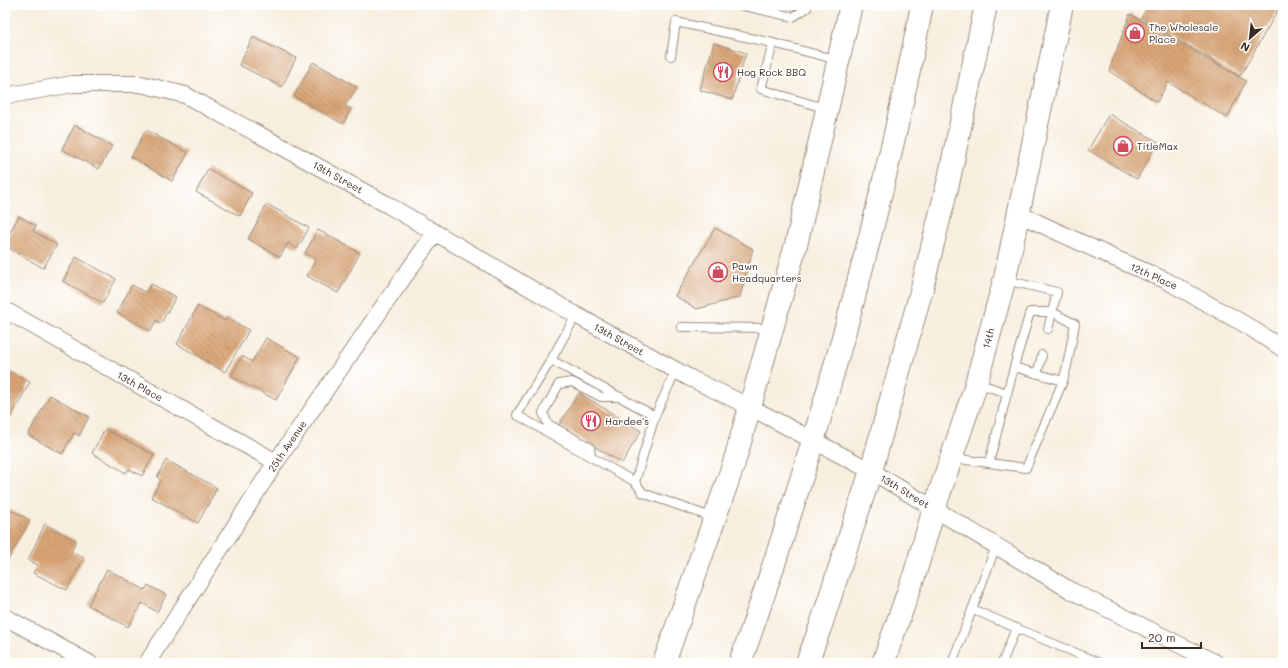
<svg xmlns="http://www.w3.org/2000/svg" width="1288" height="668" viewBox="0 0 1288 668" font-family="Mali,sans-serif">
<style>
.building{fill:url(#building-back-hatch)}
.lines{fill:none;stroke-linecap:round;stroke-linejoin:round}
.lane-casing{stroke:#998c7e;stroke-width:10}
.street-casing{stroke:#998c7e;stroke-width:18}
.secondary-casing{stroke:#998c7e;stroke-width:24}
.highway-casing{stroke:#998c7e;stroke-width:24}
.lane{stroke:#fff;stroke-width:8}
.street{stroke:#fff;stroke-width:16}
.secondary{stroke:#fff;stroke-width:22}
.highway{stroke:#fff;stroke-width:22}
.labels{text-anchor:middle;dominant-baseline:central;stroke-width:3.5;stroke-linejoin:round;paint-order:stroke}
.poi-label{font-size:10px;fill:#3b2a1e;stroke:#fff;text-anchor:start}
.street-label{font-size:10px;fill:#3b2a1e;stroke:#fff}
</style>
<defs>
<pattern id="building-back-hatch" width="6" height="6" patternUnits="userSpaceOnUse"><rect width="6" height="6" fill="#d9a576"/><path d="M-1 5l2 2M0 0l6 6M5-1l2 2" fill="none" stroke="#b18760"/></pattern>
</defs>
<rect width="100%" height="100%" fill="#fff"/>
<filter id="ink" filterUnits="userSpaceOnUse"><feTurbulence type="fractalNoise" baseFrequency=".025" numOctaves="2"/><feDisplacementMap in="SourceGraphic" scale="8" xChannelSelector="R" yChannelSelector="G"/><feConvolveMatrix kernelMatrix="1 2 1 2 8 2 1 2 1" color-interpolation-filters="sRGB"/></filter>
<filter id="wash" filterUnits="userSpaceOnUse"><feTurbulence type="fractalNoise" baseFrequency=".012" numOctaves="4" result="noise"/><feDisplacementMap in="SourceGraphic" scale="16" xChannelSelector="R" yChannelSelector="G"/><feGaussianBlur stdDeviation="0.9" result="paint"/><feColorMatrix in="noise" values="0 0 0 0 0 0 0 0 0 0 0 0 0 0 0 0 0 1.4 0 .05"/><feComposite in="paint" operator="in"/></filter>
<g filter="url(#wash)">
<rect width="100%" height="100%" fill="#f7eedd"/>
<g id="blocks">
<path class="building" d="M778,5H795L794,10Z
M1149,5H1281L1240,76L1141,18Z
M1130,14L1246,81L1227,118L1168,82L1157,102L1109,71Z
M253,37L296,58L282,87L239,65Z
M714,43L746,53L732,100L700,90Z
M313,62L357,87L345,106L351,109L343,124L294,96Z
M1109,114L1158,142L1137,179L1088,150Z
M75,125L112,146L99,169L62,149Z
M146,130L188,153L172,181L131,157Z
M208,169L252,193L240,216L196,192Z
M267,204L309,228L297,249L288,243L280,257L248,239Z
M19,216L36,226L33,231L57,245L43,268L5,246V241Z
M715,228L753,249L740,297L697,309L675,296Z
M318,230L360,253L338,293L307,276L316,259L305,253Z
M76,257L116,279L103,303L63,281Z
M151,284L176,297L161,323L156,321L151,331L117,313L132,285L146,293Z
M198,306L225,321L227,318L249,330L225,372L177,344Z
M266,338L300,357L276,400L231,376L242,356L252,362Z
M5,369L30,382L11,417L5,414Z
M579,393L641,431L622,463L559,425Z
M50,395L89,417L79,436L74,433L62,454L28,435Z
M105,429L154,455L142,476L129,469L126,473L92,453Z
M166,460L217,488L198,523L151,497L161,480L157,477Z
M5,507L30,520L8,560L5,559Z
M45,524L76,541L71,552L84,558L67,590L33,573L38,565L28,560Z
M107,569L145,590L148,585L166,595L157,612L142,603L128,627L88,605Z"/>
</g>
</g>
<g filter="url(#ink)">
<use href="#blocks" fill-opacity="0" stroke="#998c7e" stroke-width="1"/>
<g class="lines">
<defs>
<path id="lane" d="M740,5L793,17L807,8L808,5
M773,43L761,89L827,109
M671,56L676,22L773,43L838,60
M1005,280L1057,292L1048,329
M576,315L551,360L517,415L635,482L643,493L714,518
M681,327L772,328
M551,360L655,416
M1037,374L1042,355
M977,383L1007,393
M591,457L590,447L548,424L543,413L559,384L572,382L601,397H621
M952,458L1026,468L1063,381L1067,366L1075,324L1052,312H1030L1014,367L1063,381
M989,463L1014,367
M635,482L655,416L676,370
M972,609L1016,628
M952,663L996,546
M1002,663L1016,628L1100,663"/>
<path id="street" d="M5,96L73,84H141L185,95L286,149L388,205L576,315L690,378L750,407L871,471L1070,590L1216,663
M1019,214L1114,258L1165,280L1246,325L1283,349
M5,310L276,462
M5,617L89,663
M147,663L276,462L382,308L435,233"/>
<path id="secondary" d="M664,663L734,463L797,241L851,5
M883,663L915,573L934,509L974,391L1005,278L1062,5"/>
<path id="highway" d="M740,663C766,590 790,516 813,441C856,298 894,152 922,5
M807,663L821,625L871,471L921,292L949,179L986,5"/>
</defs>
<use href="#lane" class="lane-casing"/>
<use href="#street" class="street-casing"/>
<use href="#secondary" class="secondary-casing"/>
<use href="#highway" class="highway-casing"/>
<use href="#lane" class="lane"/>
<use href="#street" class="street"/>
<use href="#secondary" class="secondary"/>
<use href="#highway" class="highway"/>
</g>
</g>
<defs>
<symbol id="shop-ring" viewBox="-11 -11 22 22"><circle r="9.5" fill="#fff" stroke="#d1495b" stroke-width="1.5"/><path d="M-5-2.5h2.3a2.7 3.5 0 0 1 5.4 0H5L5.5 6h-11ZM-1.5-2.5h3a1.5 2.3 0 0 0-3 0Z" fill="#d1495b"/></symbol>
<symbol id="restaurant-ring" viewBox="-11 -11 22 22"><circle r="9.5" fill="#fff" stroke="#d1495b" stroke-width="1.5"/><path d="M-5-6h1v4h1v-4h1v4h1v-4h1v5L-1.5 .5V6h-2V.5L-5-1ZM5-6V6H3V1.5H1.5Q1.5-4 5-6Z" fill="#d1495b"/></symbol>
</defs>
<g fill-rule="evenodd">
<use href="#shop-ring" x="1124" y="22" width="22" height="22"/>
<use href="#restaurant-ring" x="712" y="61" width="22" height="22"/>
<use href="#shop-ring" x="1112" y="135" width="22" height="22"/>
<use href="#shop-ring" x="707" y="261" width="22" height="22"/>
<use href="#restaurant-ring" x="580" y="410" width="22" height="22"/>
</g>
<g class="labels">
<g class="poi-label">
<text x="1149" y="27">The Wholesale<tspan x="1149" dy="12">Place</tspan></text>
<text x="737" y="72">Hog Rock BBQ</text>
<text x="1137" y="146">TitleMax</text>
<text x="732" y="266">Pawn<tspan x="732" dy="12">Headquarters</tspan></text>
<text x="605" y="421">Hardee's</text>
</g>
<g class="street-label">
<text transform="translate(338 177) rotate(29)">13th Street</text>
<text transform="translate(1154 276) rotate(24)">12th Place</text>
<text transform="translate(988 338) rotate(-75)">14th</text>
<text transform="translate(619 339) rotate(29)">13th Street</text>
<text transform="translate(140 386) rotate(29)">13th Place</text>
<text transform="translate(287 446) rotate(-56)">25th Avenue</text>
<text transform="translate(905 491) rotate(31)">13th Street</text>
</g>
</g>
<rect width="1288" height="668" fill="none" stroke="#fff" stroke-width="20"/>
<g transform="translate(1250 38) rotate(208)" stroke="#ffffff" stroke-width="3" paint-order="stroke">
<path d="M0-3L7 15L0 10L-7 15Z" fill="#3b2a1e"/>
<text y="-6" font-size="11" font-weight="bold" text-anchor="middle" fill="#3b2a1e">N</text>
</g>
<path d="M1142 642v6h59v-6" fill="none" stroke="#3b2a1e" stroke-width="2"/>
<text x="1148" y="642" font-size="12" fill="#3b2a1e" stroke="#ffffff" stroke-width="3" paint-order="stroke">20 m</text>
</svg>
